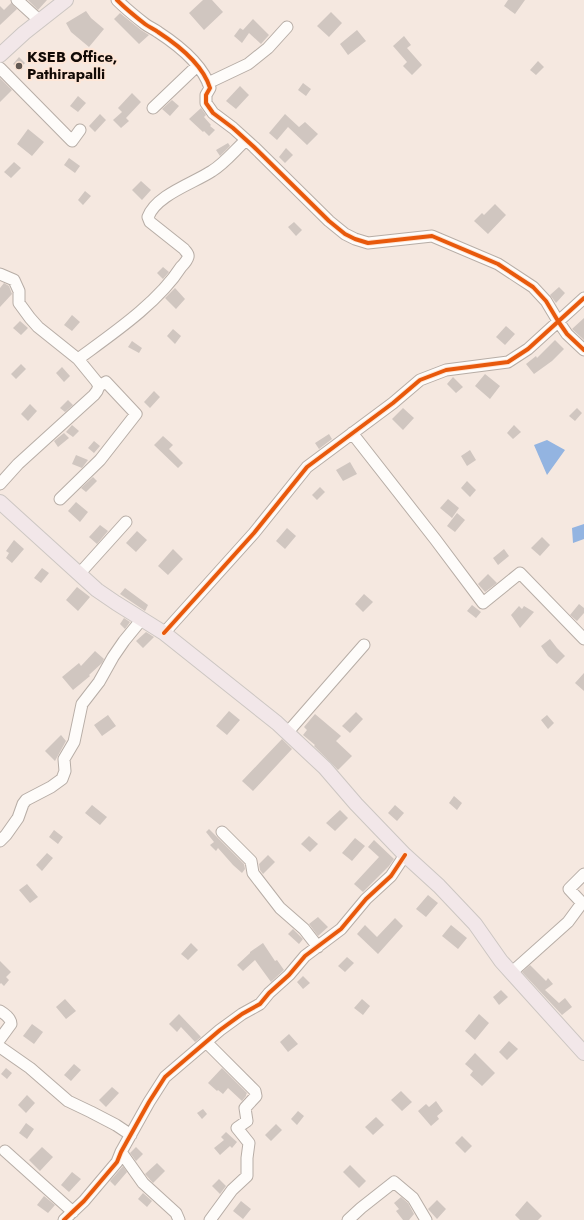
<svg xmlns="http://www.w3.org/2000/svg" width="584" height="1220" viewBox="0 0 584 1220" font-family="Jost,sans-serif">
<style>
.water{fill:#93b4e1}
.building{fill:#d0c6c0}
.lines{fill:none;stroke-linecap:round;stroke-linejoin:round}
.minor-casing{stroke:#b7ada6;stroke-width:13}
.major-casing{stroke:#ccc6c2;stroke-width:16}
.minor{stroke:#fefcfa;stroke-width:11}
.major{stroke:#f2e7e9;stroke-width:14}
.cycleway-casing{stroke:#fee6d7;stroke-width:6}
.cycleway{stroke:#e8590c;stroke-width:4}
.poi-dot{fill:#615852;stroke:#fee6d7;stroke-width:1.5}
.labels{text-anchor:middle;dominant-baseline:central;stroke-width:4;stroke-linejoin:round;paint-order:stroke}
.poi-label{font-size:15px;font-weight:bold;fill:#120a06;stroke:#fee6d7;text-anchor:start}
</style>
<rect width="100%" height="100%" fill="#f5e8e0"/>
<path class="water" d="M547,440L565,450L547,475L534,445Z
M584,524V539L573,543L572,528Z"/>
<path class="building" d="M28,0H47L38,10Z
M203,0H212L223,12L204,30L189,13Z
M508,0H525L515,14L504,6Z
M11,3L17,9L0,25V6L4,10Z
M86,11L91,18L104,29L89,47L71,32L66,23Z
M331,12L342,23L329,37L317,26Z
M120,13L141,30L149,35L139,44L114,19Z
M253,19L269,35L261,44L249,33L242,43L234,36L240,28L243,30Z
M357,30L366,41L348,55L340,44Z
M404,36L411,45L407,48L422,65L412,75L403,66L407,62L393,46Z
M19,57L25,63L19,69L13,64Z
M538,61L544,67L536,75L530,70Z
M0,78L12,90L0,102Z
M303,83L311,89L306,96L298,90Z
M240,86L249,95L236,109L226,101Z
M132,93L141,102L126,118L129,121L121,128L113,120L122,112L118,108Z
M78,96L86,103L78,112L70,106Z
M172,100L179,106L170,116L162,109Z
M201,108L206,115L204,117L211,125L210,126L215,130L209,136L204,131L203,132L189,119Z
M100,114L106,120L95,132L89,126Z
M285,114L299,127L305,122L318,134L307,145L288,127L277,140L269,133Z
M28,129L44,142L32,156L17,144Z
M228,143L230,146L220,156L216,150Z
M286,148L293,155L285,163L279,157Z
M69,158L80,166L75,173L64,165Z
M14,162L21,168L11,178L4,172Z
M141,181L151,190L142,200L132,190Z
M85,191L91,196L83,205L78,200Z
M495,204L506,215L488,234L474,221L482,213L484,215Z
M294,222L302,230L296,236L288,227Z
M163,267L169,272L163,279L157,273Z
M4,283L9,286L12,294L0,307V288Z
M559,287L565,293L556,303L550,295Z
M175,288L185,299L176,309L165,298Z
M72,315L80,322L72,331L64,325Z
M584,318V340L572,329Z
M20,321L28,328L21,335L13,328Z
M506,326L515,334L505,345L496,337Z
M173,329L181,336L175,344L167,336Z
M555,340L564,349L552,361L534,374L526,364L536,356L537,358Z
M132,341L142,348L139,353L128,347Z
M21,364L26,369L16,379L11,374Z
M62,367L70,376L64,382L56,373Z
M485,374L500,386L490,399L475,386Z
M453,377L463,387L456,393L447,384Z
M154,391L160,397L150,408L144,402Z
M68,400L73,405L65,412L60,408Z
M30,404L37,411L28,421L21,414Z
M403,408L414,418L403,430L392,419Z
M577,408L582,413L575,421L569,416Z
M72,425L79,431L73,437L66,432Z
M514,425L521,432L513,439L507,433Z
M64,433L69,438L58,447L54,441Z
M329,434L332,439L319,449L315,443Z
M163,436L173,445L169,449L183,463L178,468L154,445Z
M94,441L100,446L94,453L88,448Z
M470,450L476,460L467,466L461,456Z
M76,455L88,460L82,468L72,464Z
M350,462L357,474L343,481L336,470Z
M93,477L97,481L86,492L81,488Z
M467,481L476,490L470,497L461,488Z
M320,487L325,492L317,500L312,495Z
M448,499L459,508L452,518L440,508Z
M76,502L88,512L80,522L68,511Z
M457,513L465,520L455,532L447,526Z
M100,525L108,531L97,544L89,537Z
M287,528L296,536L285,549L276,541Z
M137,531L147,540L136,552L126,543Z
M542,537L550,545L540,556L531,548Z
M14,540L24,549L12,563L6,558L9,553L6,551Z
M173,549L183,559L168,575L158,566Z
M504,549L509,556L498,565L493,558Z
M42,568L49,573L41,583L34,578Z
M488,574L497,583L485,592L478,584Z
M77,587L90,597L78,611L66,600Z
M125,588L148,605L145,611L120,594Z
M364,594L373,602L363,612L355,604Z
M579,604L584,608V613L577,621L570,615Z
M472,605L481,612L476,618L467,611Z
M519,606L522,609L524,606L534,612L520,628L511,615Z
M124,618L130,622L125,629L120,624Z
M146,632L154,637L143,648L136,641Z
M550,639L557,648L565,656L557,664L548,656L541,646Z
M95,651L104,659L102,663L89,675L90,676L73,690L62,677L79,663L81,666Z
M584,673V691L575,683Z
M229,711L240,720L227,735L216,726Z
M356,712L363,719L350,733L342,726Z
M315,714L341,736L336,741L352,756L338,770L314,746L315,745L303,735L307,730L304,727Z
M108,715L116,726L102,736L94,725Z
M547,715L554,723L548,729L541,720Z
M61,735L66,741L55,761L45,751Z
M282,739L292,749L253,791L242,781Z
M454,796L462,803L457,810L449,803Z
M92,805L107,817L100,825L85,813Z
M395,805L404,813L397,821L388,813Z
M340,810L348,818L335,831L326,823Z
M209,829L244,864L245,869L242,873L233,865L218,848L216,851L210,845L214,842L206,832Z
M54,830L63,837L58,844L49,837Z
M309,836L318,844L310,852L301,844Z
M355,838L365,846L352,861L342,853Z
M374,840L394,859L389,866L363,892L354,884L379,857L368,847Z
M47,853L53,858L42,871L36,865Z
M268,855L275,862L263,874L260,870L259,864Z
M27,884L38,897L30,903L19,890Z
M428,895L438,903L426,917L416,909Z
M318,917L328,927L318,936L309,924Z
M395,918L403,926L378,954L357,934L365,925L377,937Z
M451,925L467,938L458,949L442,936Z
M293,929L303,939L299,944L288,934Z
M191,943L198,950L188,960L181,954Z
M263,943L275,961L277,960L284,970L271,982L255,960L243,971L237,965L250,953V952Z
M347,957L354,963L345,972L338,966Z
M0,961L11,972L6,977L9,980L4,986L1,983L0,984Z
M530,965L546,981L548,978L553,984L545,990L559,1003L565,998L572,1007L562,1015L522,972Z
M303,976L310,983L303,989L297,982Z
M501,990L508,997L499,1005L493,997Z
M65,999L76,1011L66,1019L56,1007Z
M362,999L370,1006L363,1015L354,1008Z
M179,1014L201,1037L195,1042L181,1027L177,1032L169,1024Z
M479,1014L489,1023L475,1040L465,1031Z
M32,1024L43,1032L34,1044L23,1036Z
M289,1034L298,1044L288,1052L280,1042Z
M509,1041L518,1049L507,1060L499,1052Z
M475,1053L495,1073L482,1086L470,1075L473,1071L465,1064Z
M74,1064L81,1070L71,1081L64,1075Z
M6,1068L12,1073L7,1079L1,1074Z
M222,1068L247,1093L246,1095V1096L242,1101L228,1088L223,1094L218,1090L217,1091L208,1083Z
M112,1087L119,1093L106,1107L99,1100Z
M401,1091L412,1102L402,1111L391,1100Z
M27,1095L35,1103L26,1113L18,1105Z
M436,1101L443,1111L437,1116L439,1119L431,1126L418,1111L426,1104L429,1107Z
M203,1109L207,1114L202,1119L197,1113Z
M298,1111L304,1116L297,1125L291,1119Z
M376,1117L384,1125L373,1135L365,1127Z
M26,1123L34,1129L27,1139L19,1133Z
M276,1124L282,1130L271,1141L265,1135Z
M226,1132L237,1142L232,1148L230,1146L220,1155L214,1148L224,1140L221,1137Z
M462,1136L472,1146L465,1153L455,1143Z
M42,1147L53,1157L40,1171L29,1160Z
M136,1147L143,1154L136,1161L130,1153Z
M157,1163L165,1171L153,1183L145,1174Z
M350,1165L366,1181L359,1188L343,1172Z
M123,1166L127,1172L115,1186L110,1181Z
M72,1172L81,1179L69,1192L61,1185Z
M219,1179L226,1186L220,1194L212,1186Z
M143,1193L152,1201L147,1207L138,1199Z
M44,1196L55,1205L48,1213L37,1205Z
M401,1197L408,1203L414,1214L409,1220H403L396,1211L399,1209L394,1203Z
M437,1200L446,1209L437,1219L428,1209Z
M241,1201L251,1209L243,1219L233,1211Z
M527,1201L542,1216L538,1220H520L515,1215Z"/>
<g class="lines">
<defs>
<path id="minor" d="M17,0L39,20
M117,0C125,8 136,17 145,24C149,27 154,29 158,32C178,45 203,65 210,88L206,95V103L213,113L233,128L254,147L329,221L345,234L355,239L368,243L432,236L498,264L533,287L546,301L558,321L567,334L584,350
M0,68L72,141L80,130
M208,83L248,64L268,48L287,27
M153,108L197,66
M0,274L14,280L19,291V303L30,318L38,327L78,359L96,381L99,386L97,391L94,395L18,464L0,484
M78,359C112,334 158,303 181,267C183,265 187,261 188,257C189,254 186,252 184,249L150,222L148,217C156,195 194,183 212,171C225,163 235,150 246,140
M352,433L435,539L483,603L520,573L584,639
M60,499L100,460L136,414L106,382L99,386
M80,573L126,522
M164,633L254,533L307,467L393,403L420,380L446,370L508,362L528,349L584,298
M287,733L364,645
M222,832L251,861L253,873L280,908L304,929L318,947
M0,841L6,835L18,818L23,804L26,800L51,787L62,779L65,771L64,759L74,742L82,704L99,682L113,657L124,641L142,619
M511,973L568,922L582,903L569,889L584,874
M0,1011C5,1014 11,1018 11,1024L0,1039
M206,1042L255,1091L256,1096L245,1108L247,1121L237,1128L249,1143L247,1158V1176L232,1190L210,1220
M0,1047L30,1068L68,1101L91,1112L116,1125L131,1135
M5,1151L73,1212
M121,1152L143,1183L176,1213L179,1220
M64,1220L84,1201L117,1162L121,1152L149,1102L165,1077L220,1030L242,1014L260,1004L269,993L289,975L305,956L341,929L366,899L391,876L405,855
M348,1220L361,1208L394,1182L413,1198L426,1220"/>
<path id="major" d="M0,55L24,33L66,0
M0,502L97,590L116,603L164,633L277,723L325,768L356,804L405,855L439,886L475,924L501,961L584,1053"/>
</defs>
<use href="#minor" class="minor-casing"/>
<use href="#major" class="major-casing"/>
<use href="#minor" class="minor"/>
<use href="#major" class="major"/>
<defs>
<path id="cycleway" d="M117,0C125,8 136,17 145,24C149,27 154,29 158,32C178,45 203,65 210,88L206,95V103L213,113L233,128L254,147L329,221L345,234L355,239L368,243L432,236L498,264L533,287L546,301L558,321L567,334L584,350
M164,633L254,533L307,467L393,403L420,380L446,370L508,362L528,349L584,298
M64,1220L84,1201L117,1162L121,1152L149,1102L165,1077L220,1030L242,1014L260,1004L269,993L289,975L305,956L341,929L366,899L391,876L405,855"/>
</defs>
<use href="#cycleway" class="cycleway-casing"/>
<use href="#cycleway" class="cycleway"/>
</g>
<circle class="poi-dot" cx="19" cy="66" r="4"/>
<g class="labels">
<g class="poi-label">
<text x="27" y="57">KSEB Office,<tspan x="27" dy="17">Pathirapalli</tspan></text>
</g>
</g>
</svg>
